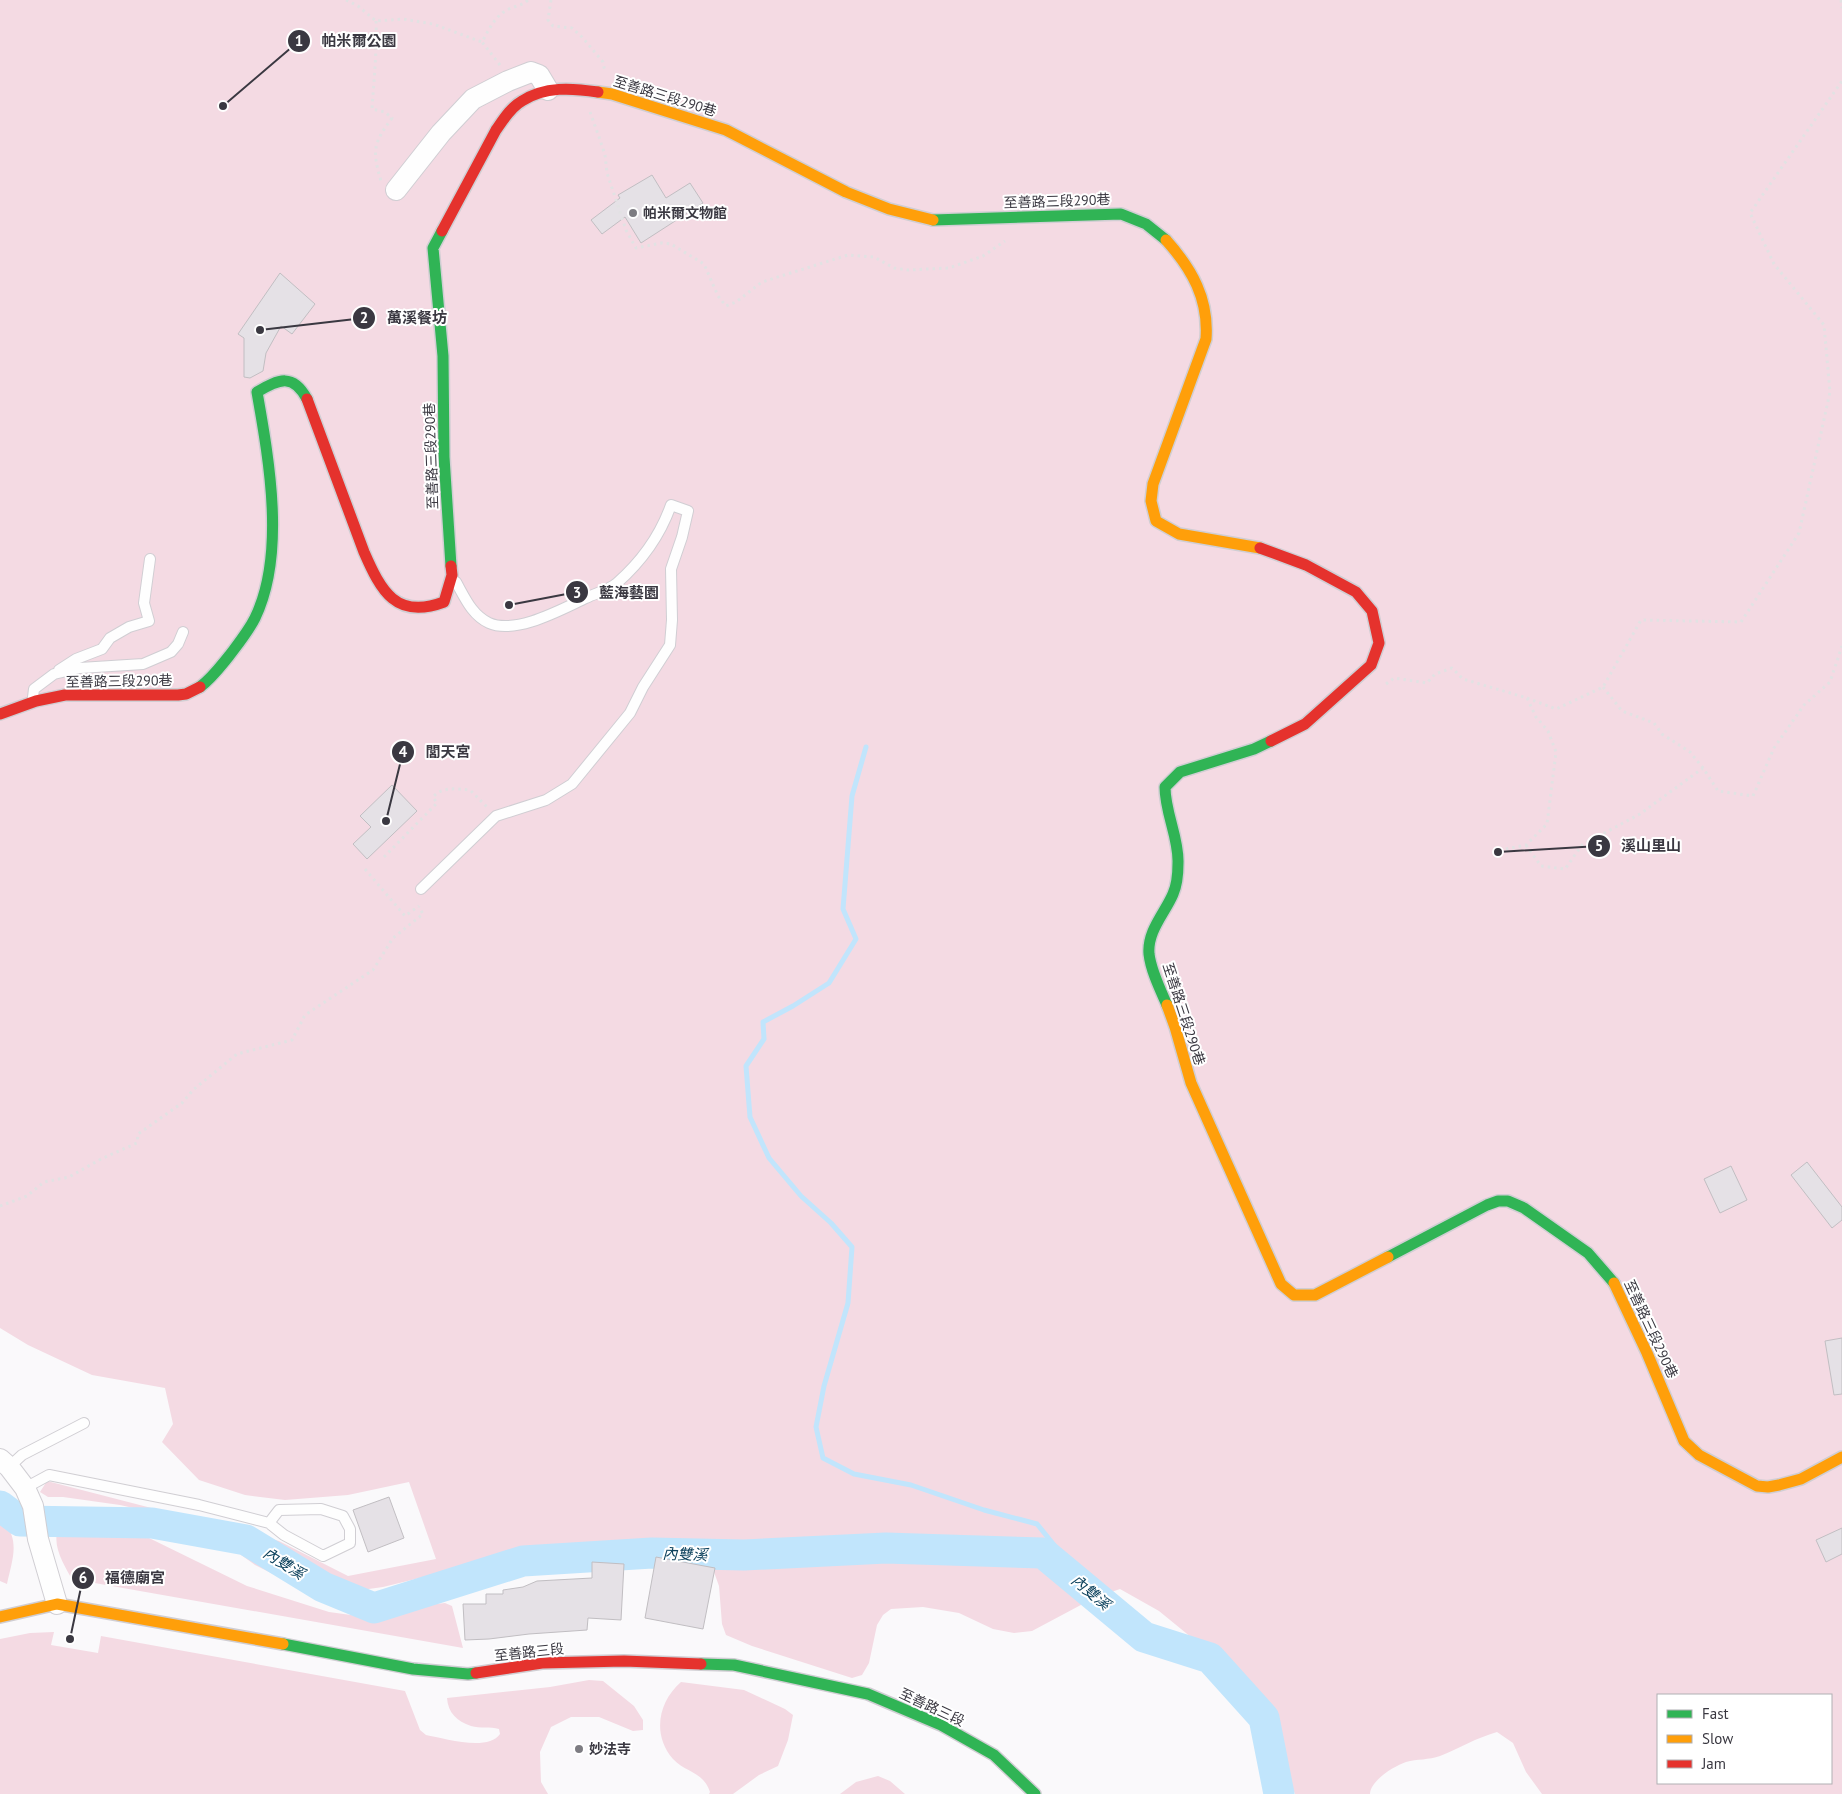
<svg xmlns="http://www.w3.org/2000/svg" width="1842" height="1794" viewBox="0 0 1842 1794" font-family="'PT Sans','Noto Sans TC',sans-serif">
<style>
.green{fill:#f4dae3;fill-rule:evenodd}
.lines{fill:none;stroke-linecap:round;stroke-linejoin:round}
.stream{stroke:#c1e5fc;stroke-width:5}
.river{stroke:#c1e5fc;stroke-width:31}
.building{fill:#e5e1e6;stroke:#c1bec2}
.lane-casing{stroke:#d0ced3;stroke-width:12}
.street-casing{stroke:#d0ced3;stroke-width:22}
.fast-casing{stroke:#d0ced3;stroke-width:14}
.slow-casing{stroke:#d0ced3;stroke-width:14}
.jam-casing{stroke:#d0ced3;stroke-width:14}
.path{stroke:#e2e2e3;stroke-width:3;stroke-dasharray:2.5 4;stroke-linecap:butt}
.lane{stroke:#fefefe;stroke-width:10}
.street{stroke:#fefefe;stroke-width:20}
.fast{stroke:#30b455;stroke-width:11}
.slow{stroke:#ff9f0a;stroke-width:11}
.jam{stroke:#e5322d;stroke-width:11}
.poi-dot{fill:#7d7c82;stroke:#fff;stroke-width:2}
.labels{text-anchor:middle;dominant-baseline:central;stroke-width:4;stroke-linejoin:round;paint-order:stroke}
.street-label{font-size:14px;fill:#3a3841;stroke:#fff}
.poi-label{font-size:14px;font-weight:bold;fill:#3a3841;stroke:#fff;text-anchor:start}
.water-label{font-size:15px;font-style:italic;fill:#0d425d;stroke:#fff}
.leader{fill:none;stroke:#3a3841;stroke-width:2}
.callout-dot{fill:#3a3841;stroke:#fff;stroke-width:2}
.mark-label{font-size:15px;text-anchor:middle;font-weight:bold;fill:#fff}
.callout-label{font-size:15px;text-anchor:middle;font-weight:bold;fill:#3a3841;stroke:#fff;stroke-width:4;stroke-linejoin:round;paint-order:stroke}
</style>
<rect width="100%" height="100%" fill="#faf9fb"/>
<path class="green" d="M0,0H1842V1794H1542L1526,1772L1513,1743L1497,1732C1476,1738 1460,1748 1440,1756C1429,1760 1417,1759 1406,1762C1394,1766 1370,1781 1370,1794H1295L1270,1727L1230,1669L1159,1611L1120,1589L1094,1598L1032,1631L1014,1633L993,1629L959,1613L923,1607L891,1609L883,1615L877,1625L869,1663L862,1675L852,1678L752,1646L726,1635L722,1624L719,1586L705,1547L684,1544L525,1552L383,1587L333,1594L314,1592L297,1586L255,1565L215,1536L169,1516L120,1505L63,1497H48L40,1492L47,1481L279,1541L348,1576L436,1559L409,1482L348,1495L285,1500L245,1495L199,1480L162,1442L173,1424L165,1388L92,1375L28,1345L0,1328ZM1658,1695H1831V1783H1658Z
M0,1516C21,1540 13,1556 7,1584L0,1581Z
M63,1524L97,1528L147,1537L247,1586L329,1612L373,1618L398,1615L436,1604L445,1603L452,1606L463,1648L72,1579C64,1565 47,1538 63,1524Z
M54,1632L51,1645L98,1653L101,1636L405,1691L420,1730L426,1735C443,1738 488,1752 500,1734L499,1729C490,1726 480,1729 471,1726C457,1721 448,1713 447,1698L550,1687L589,1680L603,1681L634,1706L643,1720V1730L633,1731L599,1717H571L551,1727L540,1752L541,1782L548,1794H0V1639L30,1633Z
M681,1682L744,1690L785,1709L793,1715L788,1740L778,1766L759,1775L733,1794H709L710,1792C703,1771 686,1773 673,1759C652,1735 658,1702 681,1682Z
M878,1776L890,1781L905,1794H840L856,1782Z"/>
<g class="lines">
<path class="stream" d="M866,747L852,796L843,909L856,939L829,983L793,1006L763,1022L764,1039L746,1066L750,1117L769,1158L801,1196L831,1223L852,1247L848,1303L824,1386L816,1427L823,1458L854,1474L911,1485L984,1510L1037,1524L1097,1598"/>
<path class="river" d="M0,1506L20,1521L152,1523L246,1540L323,1587L374,1608L523,1561L652,1553L744,1555L886,1548L1043,1553L1144,1637L1210,1658L1264,1718L1279,1794"/>
</g>
<path class="building" d="M652,175L666,198L690,183L703,203L641,243L625,217L602,234L591,220L620,198L618,195Z
M280,273L315,304L292,334L281,326L266,353L263,371L250,378L244,377V338L238,334Z
M392,785L417,811L367,859L353,844L371,827L360,816Z
M1807,1162L1842,1207V1220L1832,1228L1791,1175Z
M1731,1166L1747,1200L1720,1213L1704,1179Z
M1842,1338V1394L1834,1395L1825,1341Z
M389,1497L404,1538L368,1552L353,1510Z
M1842,1528V1554L1826,1562L1816,1540Z
M656,1557L715,1568L703,1629L645,1618Z
M592,1562L624,1564L621,1620L588,1618L587,1630L529,1634L489,1639L465,1640L463,1604H486V1594H503V1590L523,1587L537,1581L592,1578Z"/>
<g class="lines">
<defs>
<path id="lane" d="M59,670L76,659L102,649L110,638L129,627L149,621L144,603L150,559
M33,697L34,689L54,674L80,668L143,664L171,652L178,644L183,632
M421,889L496,816L546,800L572,784L630,713L643,687L670,645L672,620L671,569L682,537L688,511L671,505C660,536 642,561 617,583C609,590 596,593 586,598C562,609 516,635 489,623C472,615 465,598 456,582
M9,1467L22,1455L84,1423
M25,1488L49,1475L199,1505L269,1523L284,1535L323,1556L350,1543V1529L343,1516L321,1509L279,1510L269,1523"/>
<path id="street" d="M396,190L441,133L473,99L508,81L531,72L539,75L548,90
M0,1459L9,1467L25,1488L33,1506L38,1539L57,1604"/>
<path id="fast" d="M933,220L1121,214L1146,224L1166,240
M442,231L433,248L443,356L444,457L451,566
M200,687C212,678 220,667 229,656C238,644 248,632 255,618C286,554 269,460 257,392C279,379 293,373 307,399
M1167,1005C1160,989 1151,971 1149,954C1147,931 1165,913 1173,894C1177,885 1178,872 1178,863C1179,838 1165,813 1165,787L1180,772L1254,749L1271,741
M1388,1257L1487,1205L1498,1201H1508L1524,1208L1588,1253L1614,1283
M283,1644L413,1669L468,1674L476,1673
M701,1664L734,1665L868,1694L941,1725L994,1755L1035,1794"/>
<path id="slow" d="M598,92L612,94L726,130L846,192L889,209L933,220
M1166,240C1192,269 1209,299 1206,339L1153,484L1151,501L1156,521L1179,534L1260,548
M1167,1005L1175,1027L1191,1083L1281,1284L1294,1295H1315L1388,1257
M1614,1283L1647,1353L1684,1441L1699,1455L1757,1486L1768,1487L1779,1485L1801,1479L1842,1457
M0,1617L57,1604L283,1644"/>
<path id="jam" d="M442,231L496,130C503,120 511,107 522,101C545,86 572,88 598,92
M307,399L364,552C381,591 396,620 444,602L452,575L451,566
M1260,548L1306,565L1356,592L1372,611L1379,643L1371,665L1305,724L1271,741
M0,714L36,701L65,695H178L186,694L200,687
M476,1673L542,1663L624,1661L701,1664"/>
</defs>
<use href="#lane" class="lane-casing"/>
<use href="#street" class="street-casing"/>
<use href="#fast" class="fast-casing"/>
<use href="#slow" class="slow-casing"/>
<use href="#jam" class="jam-casing"/>
<path class="path" d="M346,0L358,6L376,21L403,19L433,24L482,42
M551,0L548,20L553,26L572,28L582,37L603,62L605,72
M1841,0L1842,8
M376,21C377,50 374,79 372,109L385,112L392,118C373,144 372,150 381,181
M500,65L482,42C488,31 495,16 507,10C514,6 522,6 528,0
M590,112L599,137L605,155L607,173L626,230L636,248L662,243L671,244L704,264L718,296L726,306L736,302L762,282L848,255L874,257L894,268L908,270L949,268L983,256L1005,241
M1386,684L1394,678L1427,683L1435,674L1452,668L1463,679L1527,698L1536,717L1548,731L1556,752L1547,824L1526,845L1501,850
M1603,687L1622,711L1654,723L1662,734L1690,752L1703,768
M1527,698L1556,709L1603,687L1641,620L1741,622L1799,533L1830,392L1824,325L1774,264L1750,213L1842,81
M1526,845L1541,866L1565,869L1582,845L1640,814L1703,768L1718,791L1753,796L1774,748L1804,705L1830,682L1842,646
M384,857L437,803L433,797C443,786 456,789 470,790L488,808
M365,869L405,916L419,906
M0,1206L27,1196L44,1182L69,1177L101,1159L137,1143L138,1134L182,1103L193,1090L237,1054L292,1040L305,1015L373,970L393,938L423,914L419,907"/>
<use href="#lane" class="lane"/>
<use href="#street" class="street"/>
<use href="#fast" class="fast"/>
<use href="#slow" class="slow"/>
<use href="#jam" class="jam"/>
</g>
<g class="poi-dot">
<circle cx="633" cy="213" r="5"/>
<circle cx="579" cy="1749" r="5"/>
</g>
<g class="labels">
<g class="street-label">
<text transform="translate(665 96) rotate(17)">至善路三段290巷</text>
<text transform="translate(1057 201) rotate(-2)">至善路三段290巷</text>
<text transform="translate(431 456) rotate(-92)">至善路三段290巷</text>
<text transform="translate(119 681) rotate(-1)">至善路三段290巷</text>
<text transform="translate(1184 1014) rotate(72)">至善路三段290巷</text>
<text transform="translate(1651 1329) rotate(65)">至善路三段290巷</text>
<text transform="translate(529 1652) rotate(-6)">至善路三段</text>
<text transform="translate(932 1707) rotate(25)">至善路三段</text>
</g>
<g class="poi-label">
<text x="643" y="213">帕米爾文物館</text>
<text x="589" y="1749">妙法寺</text>
</g>
<g class="water-label">
<text transform="translate(685 1554) rotate(2)">內雙溪</text>
<text transform="translate(284 1563) rotate(32)">內雙溪</text>
<text transform="translate(1091 1592) rotate(40)">內雙溪</text>
</g>
</g>
<path class="leader" d="M223 106L299 41M260 330L364 318M509 605L577 592M386 821L403 752M1498 852L1599 846M70 1639L83 1578"/>
<g class="callout-dot">
<circle cx="223" cy="106" r="5"/>
<circle cx="260" cy="330" r="5"/>
<circle cx="509" cy="605" r="5"/>
<circle cx="386" cy="821" r="5"/>
<circle cx="1498" cy="852" r="5"/>
<circle cx="70" cy="1639" r="5"/>
<circle cx="299" cy="41" r="12"/>
<circle cx="364" cy="318" r="12"/>
<circle cx="577" cy="592" r="12"/>
<circle cx="403" cy="752" r="12"/>
<circle cx="1599" cy="846" r="12"/>
<circle cx="83" cy="1578" r="12"/>
</g>
<g class="mark-label">
<text x="299" y="46">1</text>
<text x="364" y="323">2</text>
<text x="577" y="598">3</text>
<text x="403" y="757">4</text>
<text x="1599" y="851">5</text>
<text x="83" y="1583">6</text>
</g>
<g class="callout-label">
<text x="359" y="46">帕米爾公園</text>
<text x="417" y="323">萬溪餐坊</text>
<text x="629" y="598">藍海藝園</text>
<text x="448" y="757">閭天宮</text>
<text x="1651" y="851">溪山里山</text>
<text x="135" y="1583">福德廟宮</text>
</g>
<rect x="1657" y="1694" width="175" height="90" fill="#ffffff" stroke="#b0afb3"/>
<rect x="1667" y="1710" width="25" height="8" fill="#30b455" stroke="#b0afb3"/>
<text x="1702" y="1719" font-size="15" fill="#3a3841">Fast</text>
<rect x="1667" y="1735" width="25" height="8" fill="#ff9f0a" stroke="#b0afb3"/>
<text x="1702" y="1744" font-size="15" fill="#3a3841">Slow</text>
<rect x="1667" y="1760" width="25" height="8" fill="#e5322d" stroke="#b0afb3"/>
<text x="1702" y="1769" font-size="15" fill="#3a3841">Jam</text>
</svg>
